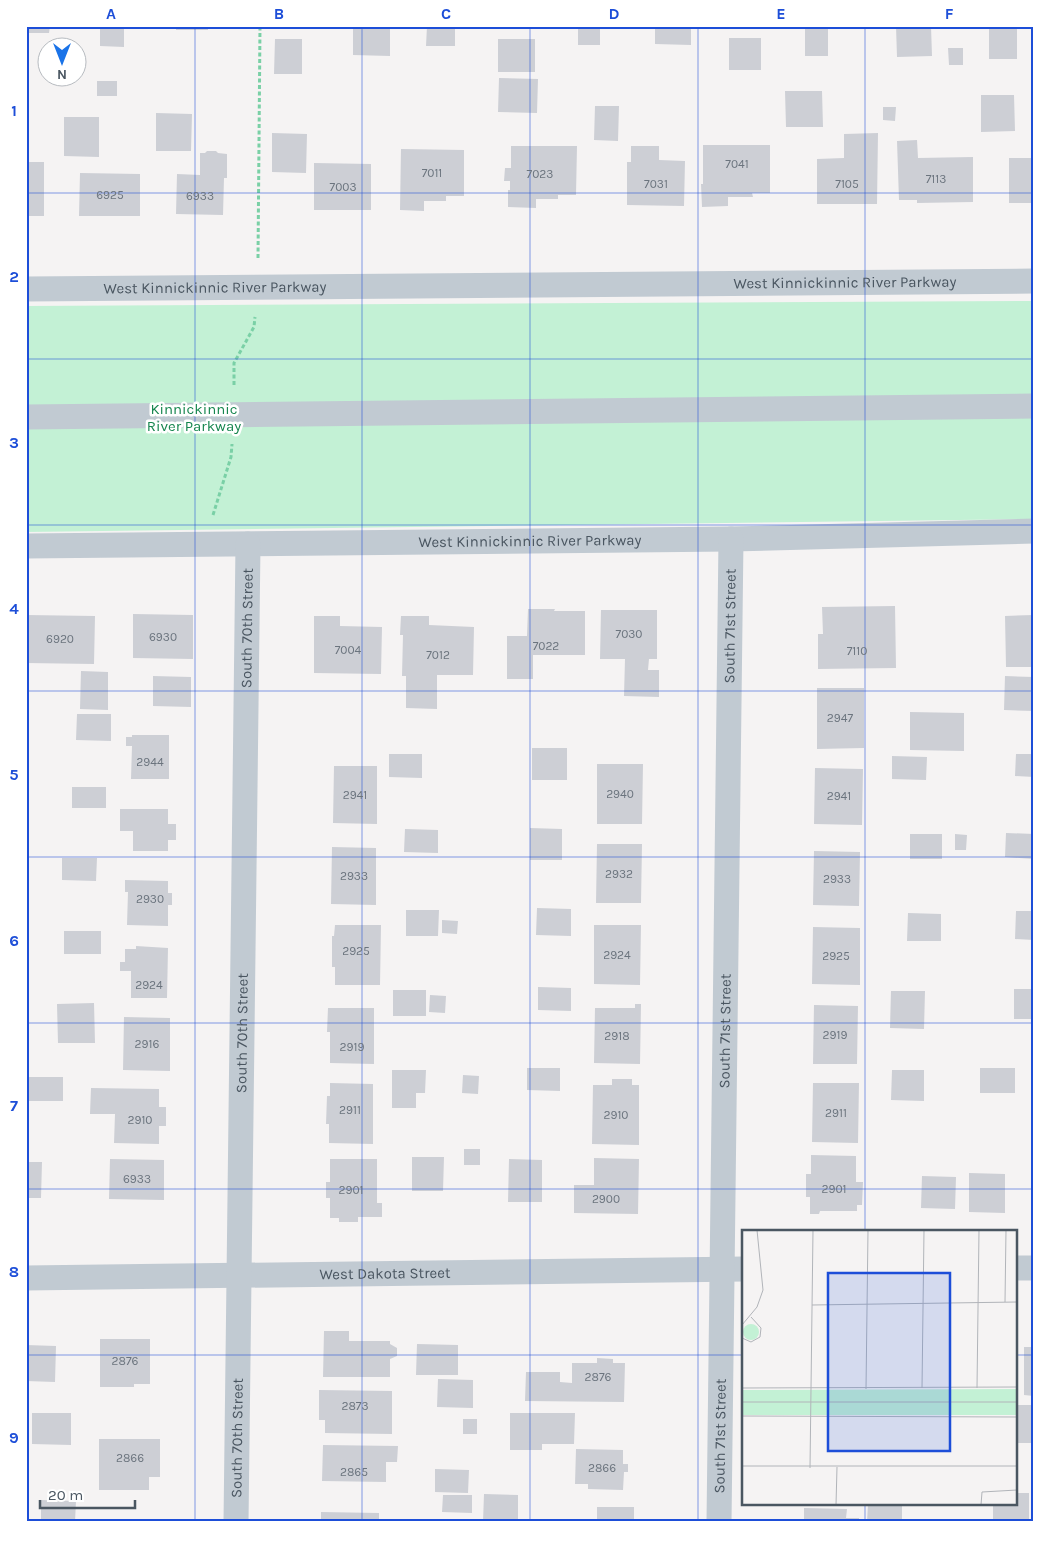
<svg xmlns="http://www.w3.org/2000/svg" width="1060" height="1548" viewBox="0 0 1060 1548" font-family="Karla,sans-serif">
<style>
.green{fill:#c3f1d5}
.building{fill:#cdcfd5}
.lines{fill:none;stroke-linecap:round;stroke-linejoin:round}
.path{stroke:#7ad0a6;stroke-width:3;stroke-dasharray:4 2.5;stroke-linecap:butt}
.minor{stroke:#c1cad2;stroke-width:25}
.grid{fill:none;stroke:#1d4ed8;stroke-width:1;stroke-opacity:0.55}
.labels{text-anchor:middle;dominant-baseline:central;stroke-width:5;stroke-linejoin:round;paint-order:stroke}
.number-label{font-size:12px;fill:#6b747e}
.street-label{font-size:15px;fill:#4a5661;stroke:#fff}
.park-label{font-size:15px;fill:#17864f;stroke:#fff}
.inset-road{fill:none;stroke:#b1b4b9;stroke-width:1}
.view{fill:#1d4ed8;fill-opacity:0.15;stroke:#1d4ed8;stroke-width:2.5}
.inset-edge{fill:none;stroke:#4a5661;stroke-width:2.5}
.neatline{fill:none;stroke:#1d4ed8;stroke-width:2}
.grid-label{font-size:16px;text-anchor:middle;font-weight:bold;fill:#1d4ed8}
</style>
<rect width="100%" height="100%" fill="#f5f3f3"/>
<path class="green" d="M1034,301V519L26,532V306Z"/>
<path class="building" d="M26,26H50L49,33H26Z
M100,26H124V47L100,46Z
M176,26H208V30H176Z
M353,26H390V56L353,55Z
M427,26H455V46H426Z
M578,26H600V45H578Z
M655,26H691V45L655,44Z
M805,26H828V56H805Z
M896,26H931L932,56L897,57Z
M989,26H1017V59H989Z
M729,38H761V70H729Z
M275,39H302V74H274Z
M498,39H535V72H498Z
M948,48H963V65H949Z
M499,78L538,79L537,113L498,112Z
M97,81H117V96H97Z
M785,91H822L823,127H786Z
M981,95H1014L1015,131L981,132Z
M595,106H619L618,141L594,140Z
M883,107H896L895,121L883,120Z
M156,113L192,114L191,151H156Z
M64,117H99V157L64,156Z
M272,133L307,134L306,173L272,172Z
M878,133L877,204H817V159L844,158V134Z
M917,140L918,158L973,157V202L917,203V200H899L897,141Z
M703,145H770V193H752L753,197H728V206L702,207L701,184H703Z
M511,146H577L576,195H558V199H536V208L508,207V190H510V181H504L505,168H511Z
M631,146H659V160L685,161L684,206L627,205V162H631Z
M401,149L464,150V196H446V201H424V211L400,210Z
M207,151H216L218,153L227,154V178H224L223,215L176,214L177,174L200,175V153H205Z
M1009,158H1034V203H1009Z
M26,162H44V216H26Z
M314,163L371,164V210H314Z
M80,173L140,174V216H79Z
M895,606L896,668L818,669V634H823L822,607Z
M528,609H555L554,611H585V655H533V679H507V636H527Z
M601,610H657V659H649L648,670H659V697L624,696L625,659H600Z
M133,614L193,615V659L133,658Z
M26,615L95,616L94,664L26,663Z
M1034,615V667H1006L1005,616Z
M314,616H340V626L382,627L381,674L314,673Z
M401,616H429V625L474,627L473,675H437V709L406,708V676H402L403,635H400Z
M81,671L108,672V710L80,709Z
M153,676L191,677V707L153,706Z
M1005,676L1034,677V711L1004,710Z
M817,688H864V748L817,749Z
M910,712L964,713V751L910,750Z
M77,714H111V741L76,740Z
M132,735H169V779H131L132,746H126V737H132Z
M532,748H567V780H532Z
M389,754H422V778L389,777Z
M1016,754H1034V777L1015,776Z
M892,756L927,757L926,780L892,779Z
M597,764H643L642,824H597Z
M334,766H377V824L333,823Z
M815,768L863,769L862,825L814,824Z
M72,787H106V808H72Z
M120,809H168V824H176V840H168V851H133V831H120Z
M530,828L562,829V860H530Z
M405,829L438,830V853L404,852Z
M1006,833L1034,834V859L1005,857Z
M910,834H942V859H910Z
M955,834L967,835L966,850H955Z
M597,844H642L641,903H596Z
M332,847L376,848V905L331,904Z
M814,851L860,852L859,906L813,905Z
M62,858H97L96,881L62,880Z
M125,880L168,881V893H172V905H168V926L127,925L128,892H125Z
M537,908L571,909V936L536,935Z
M406,910H439L438,936H406Z
M1016,911H1034V940L1015,939Z
M908,913L941,914V941H907Z
M442,920L458,921L457,934L442,933Z
M335,925H381L380,985H335V967H332V936H334Z
M594,925H641L640,985L594,984Z
M813,927L860,928V985L812,984Z
M64,931H101V954H64Z
M136,946L168,948L167,998H131V971H120V962H125V949H136Z
M538,987L571,988V1011L538,1010Z
M1014,989H1034V1019H1014Z
M393,990H426V1016H393Z
M891,991H925L924,1029L890,1028Z
M430,995L446,996L445,1013L429,1012Z
M94,1003L95,1043H58L57,1004Z
M635,1004H641L640,1064L594,1063L595,1008H635Z
M814,1005L858,1006L857,1064H813Z
M328,1008H374V1064L330,1063V1032H327Z
M124,1017L170,1018V1071L123,1070Z
M527,1068H560V1091L527,1090Z
M980,1068H1015V1093H980Z
M392,1070H426L425,1093H416V1108H392Z
M892,1070H924V1101L891,1100Z
M463,1075L479,1076L478,1094L462,1093Z
M29,1077H63V1101H29Z
M612,1079H632V1085H639V1145L592,1144L593,1085H612Z
M330,1083L373,1084V1144L329,1143V1124H326L327,1096H330Z
M813,1083H859L858,1143L812,1142Z
M91,1088L159,1089V1107H166V1126H159V1144L114,1143L115,1114H90Z
M464,1149H480V1165H464Z
M811,1155L856,1156V1182H863L862,1205H857V1211H820L819,1214H810V1197H806V1174H811Z
M412,1157H444L443,1191H412Z
M594,1158L639,1159L638,1214L574,1213V1185H594Z
M110,1159L164,1160V1200L109,1199Z
M330,1159H377V1203H382V1217H358V1222H339V1218H330V1198H326V1182H330Z
M509,1159L542,1160V1202H508Z
M26,1162H42L41,1198H26Z
M969,1173L1005,1174V1213L969,1212Z
M922,1176L956,1177L955,1209L921,1208Z
M324,1331H349V1341H390V1344L397,1348V1356L390,1359V1377H323Z
M100,1339H150V1384H134V1387H100Z
M417,1344L458,1345V1375H416Z
M26,1345L56,1346L55,1382L26,1381Z
M1024,1347H1034V1396L1024,1395Z
M597,1358L613,1359V1363H625L624,1402L525,1401L526,1372H560V1382L572,1383V1363H597Z
M438,1379L473,1380V1408L437,1407Z
M319,1390L392,1391V1434L325,1433V1420H319Z
M1016,1405H1034V1443H1016Z
M32,1413H71V1445L32,1444Z
M510,1413H575L574,1444H542V1450H510Z
M463,1419H477V1434H463Z
M99,1439H160V1477H149V1490H99Z
M323,1445L398,1446L397,1462H386V1482L322,1481Z
M576,1449L623,1450V1464H628V1472H624L623,1490L588,1489V1484H575Z
M435,1469L469,1470L468,1493L435,1492Z
M1016,1493H1029V1522H993V1504H1016Z
M484,1494L518,1495V1522H483Z
M443,1495H472V1513L442,1512Z
M41,1500L76,1501L75,1522H41Z
M868,1504H902V1522H867Z
M597,1507H634V1522H597Z
M804,1508L847,1509L846,1518H859V1522H804Z
M321,1512L379,1513V1522H321Z"/>
<g class="lines">
<path class="path" d="M258,258L260,26
M234,385V363L254,327L255,317
M213,515L231,457L232,444"/>
<g class="minor">
<path id="s1" d="M26,289L1034,281"/>
<path d="M26,417L1034,406"/>
<path id="s2" d="M26,546L731,539L1034,531"/>
<path d="M1016,1268H1034"/>
<path id="s3" d="M26,1278L744,1269"/>
<path id="s4" d="M236,1522L248,544"/>
<path id="s5" d="M719,1522L731,539"/>
</g>
</g>
<path class="grid" d="M195,26V1522M362,26V1522M530,26V1522M698,26V1522M865,26V1232M26,193H1034M26,359H1034M26,525H1034M26,691H1034M26,857H1034M26,1023H1034M26,1189H1034M26,1355H744M1016,1355H1034M865,1504V1522"/>
<g class="labels">
<g class="number-label">
<text x="737" y="164">7041</text>
<text x="432" y="173">7011</text>
<text x="540" y="174">7023</text>
<text x="936" y="179">7113</text>
<text x="656" y="184">7031</text>
<text x="847" y="184">7105</text>
<text x="343" y="187">7003</text>
<text x="110" y="195">6925</text>
<text x="200" y="196">6933</text>
<text x="629" y="634">7030</text>
<text x="163" y="637">6930</text>
<text x="60" y="639">6920</text>
<text x="546" y="646">7022</text>
<text x="348" y="650">7004</text>
<text x="857" y="651">7110</text>
<text x="438" y="655">7012</text>
<text x="840" y="718">2947</text>
<text x="150" y="762">2944</text>
<text x="620" y="794">2940</text>
<text x="355" y="795">2941</text>
<text x="839" y="796">2941</text>
<text x="619" y="874">2932</text>
<text x="354" y="876">2933</text>
<text x="837" y="879">2933</text>
<text x="150" y="899">2930</text>
<text x="356" y="951">2925</text>
<text x="617" y="955">2924</text>
<text x="836" y="956">2925</text>
<text x="149" y="985">2924</text>
<text x="835" y="1035">2919</text>
<text x="617" y="1036">2918</text>
<text x="147" y="1044">2916</text>
<text x="352" y="1047">2919</text>
<text x="350" y="1110">2911</text>
<text x="836" y="1113">2911</text>
<text x="616" y="1115">2910</text>
<text x="140" y="1120">2910</text>
<text x="137" y="1179">6933</text>
<text x="834" y="1189">2901</text>
<text x="351" y="1190">2901</text>
<text x="606" y="1199">2900</text>
<text x="125" y="1361">2876</text>
<text x="598" y="1377">2876</text>
<text x="355" y="1406">2873</text>
<text x="130" y="1458">2866</text>
<text x="602" y="1468">2866</text>
<text x="354" y="1472">2865</text>
</g>
<g class="street-label">
<text stroke="none"><textPath href="#s1" startOffset="819">West Kinnickinnic River Parkway</textPath></text>
<text stroke="none"><textPath href="#s1" startOffset="189">West Kinnickinnic River Parkway</textPath></text>
<text stroke="none"><textPath href="#s2" startOffset="504">West Kinnickinnic River Parkway</textPath></text>
<text stroke="none"><textPath href="#s5" startOffset="896">South 71st Street</textPath></text>
<text stroke="none"><textPath href="#s4" startOffset="894">South 70th Street</textPath></text>
<text stroke="none"><textPath href="#s5" startOffset="491">South 71st Street</textPath></text>
<text stroke="none"><textPath href="#s4" startOffset="489">South 70th Street</textPath></text>
<text stroke="none"><textPath href="#s3" startOffset="359">West Dakota Street</textPath></text>
<text stroke="none"><textPath href="#s5" startOffset="86">South 71st Street</textPath></text>
<text stroke="none"><textPath href="#s4" startOffset="84">South 70th Street</textPath></text>
</g>
<g class="park-label">
<text x="194" y="409">Kinnickinnic<tspan x="194" dy="17">River Parkway</tspan></text>
</g>
</g>
<g transform="translate(742 1230)">
<rect width="275" height="275" fill="#f5f3f3"/>
<path d="M1 102a8 8 0 1 1 16 0a8 8 0 1 1-16 0Z" fill="#c3f1d5"/>
<path d="M275,159V185H0V160Z" fill="#c3f1d5"/>
<path class="inset-road" d="M263,72L264,0M70,75L275,72M0,95L15,77L21,60L15,0M0,108L9,112L18,107L19,98L9,87M0,158L275,157M180,158L182,0M235,158L237,0M124,159L126,0M0,172H275M0,186L275,187M0,236H275M68,238L71,0M94,275L95,237M239,275L240,262L275,260"/>
<path class="view" d="M86,43H208V221H86Z"/>
<rect width="275" height="275" class="inset-edge"/>
</g>
<rect width="1060" height="1548" fill="none" stroke="#ffffff" stroke-width="55"/>
<g transform="translate(62 62) rotate(180)"><circle r="24" fill="#ffffff" stroke="#b7bbc0"/>
<path d="M0-4L9 19L0 12L-9 19Z" fill="#1a73e8"/>
<text y="-8" font-size="14" font-weight="bold" text-anchor="middle" fill="#4a5661">N</text>
</g>
<path d="M40 1500v8h95v-8" fill="none" stroke="#4a5661" stroke-width="2.5"/>
<text x="48" y="1500" font-size="15" fill="#4a5661" stroke="#ffffff" stroke-width="4" paint-order="stroke">20 m</text>
<rect x="28" y="28" width="1004" height="1492" class="neatline"/>
<g class="grid-label">
<text x="111" y="19">A</text>
<text x="279" y="19">B</text>
<text x="446" y="19">C</text>
<text x="614" y="19">D</text>
<text x="781" y="19">E</text>
<text x="949" y="19">F</text>
<text x="14" y="116">1</text>
<text x="14" y="282">2</text>
<text x="14" y="448">3</text>
<text x="14" y="614">4</text>
<text x="14" y="780">5</text>
<text x="14" y="946">6</text>
<text x="14" y="1111">7</text>
<text x="14" y="1277">8</text>
<text x="14" y="1443">9</text>
</g>
</svg>
